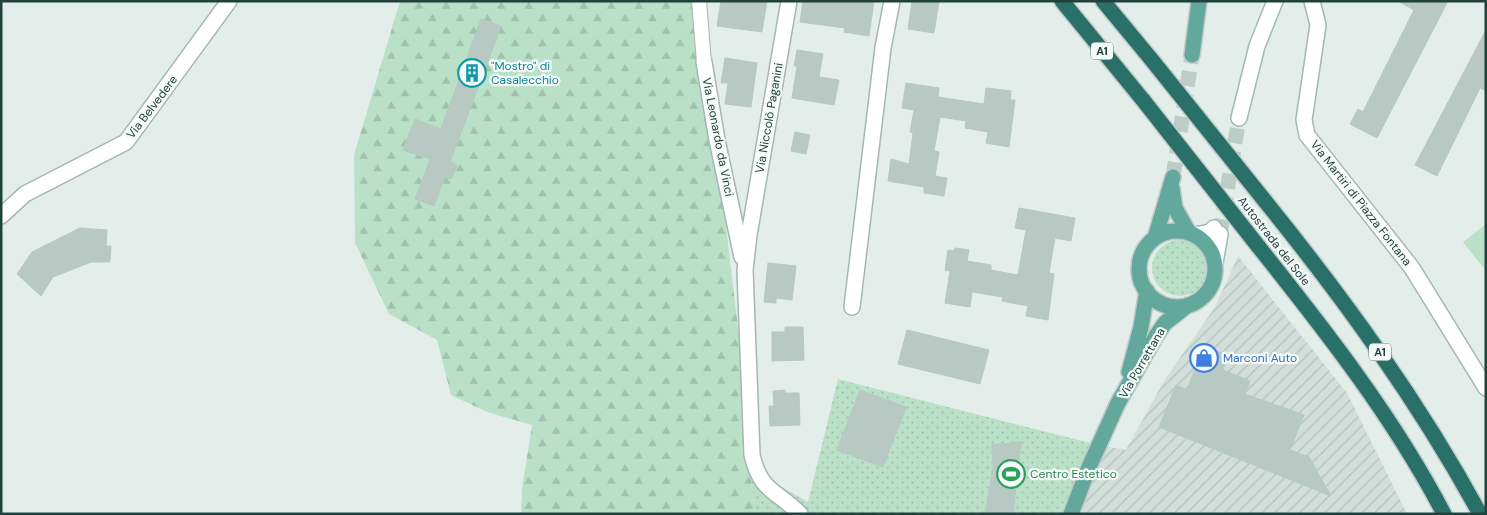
<svg xmlns="http://www.w3.org/2000/svg" width="1487" height="515" viewBox="0 0 1487 515" font-family="'DM Sans',sans-serif">
<style>
.industrial{fill:url(#industrial-furrows)}
.grass{fill:url(#grass-dots)}
.forest{fill:url(#forest-firs)}
.pitch{fill:#bae1c8}
.building{fill:#b8c9c3;stroke:#b4c9c2}
.lines{fill:none;stroke-linecap:round;stroke-linejoin:round}
.secondary-tunnel{stroke:#bcccc7;stroke-width:15;stroke-dasharray:15 8;stroke-linecap:butt}
.primary-tunnel{stroke:#bcccc7;stroke-width:15;stroke-dasharray:15 8;stroke-linecap:butt}
.pedestrian-casing{stroke:#a5b7b2;stroke-width:16}
.minor-casing{stroke:#a5b7b2;stroke-width:18}
.secondary-casing{stroke:#a0bbb4;stroke-width:18}
.primary-casing{stroke:#c1cac8;stroke-width:18}
.motorway-casing{stroke:#c1cac8;stroke-width:18}
.pedestrian{stroke:#fff;stroke-width:14}
.minor{stroke:#fff;stroke-width:15}
.secondary{stroke:#fff;stroke-width:15}
.primary{stroke:#63a89c;stroke-width:15}
.motorway{stroke:#297168;stroke-width:15}
.motorway-bridge-casing{stroke:#c1cac8;stroke-width:18;stroke-linecap:butt}
.motorway-bridge{stroke:#297168;stroke-width:15}
.labels{text-anchor:middle;dominant-baseline:central;stroke-width:4.5;stroke-linejoin:round;paint-order:stroke}
.shield{fill:#f4faf8;stroke:#607974;stroke-width:1}
.shield-label{font-size:11px;font-weight:bold;fill:#20423c}
.culture-label{font-size:12px;fill:#0d838f;stroke:#f4faf8;text-anchor:start}
.street-label{font-size:12px;fill:#20423c;stroke:#f4faf8}
.shop-label{font-size:12px;fill:#366cbe;stroke:#f4faf8;text-anchor:start}
.leisure-label{font-size:12px;fill:#27864d;stroke:#f4faf8;text-anchor:start}
</style>
<defs>
<pattern id="industrial-furrows" width="10" height="10" patternUnits="userSpaceOnUse" patternTransform="scale(1.25)"><rect width="10" height="10" fill="#d1ded9"/><path d="M-1 1l2-2M0 10L10 0M9 11l2-2" fill="none" stroke="#b3c0bb"/></pattern>
<pattern id="grass-dots" width="8" height="8" patternUnits="userSpaceOnUse" patternTransform="scale(1.25)"><rect width="8" height="8" fill="#bae1c8"/><path d="M2 2h.1M6 6h.1" fill="none" stroke="#a0c2ad" stroke-width="1.8" stroke-linecap="round"/></pattern>
<pattern id="forest-firs" width="22" height="20" patternUnits="userSpaceOnUse" patternTransform="scale(1.25)"><rect width="22" height="20" fill="#bae1c8"/><path d="M5 1l3.5 6h-7zM16 11l3.5 6h-7z" fill="#a0c2ad"/></pattern>
</defs>
<rect width="100%" height="100%" fill="#e3eeea"/>
<path class="industrial" d="M1238,256L1347,393L1407,514H1066L1094,444L1126,450L1164,381L1215,307Z"/>
<path class="grass" d="M1152 268a28 28 0 1 1 56 0a28 28 0 1 1-56 0Z
M838,379L1094,444L1066,514H755L748,455L775,483L808,502Z"/>
<path class="forest" d="M400,1H696L702,25L739,336L748,455L755,514H521L522,489L532,425L487,412L451,395L437,340L389,314L355,243L354,155Z"/>
<path class="pitch" d="M1486,224V271L1463,242Z"/>
<path class="building" d="M721,1H767L762,32L717,26Z
M803,1H874L869,36L844,32L845,28L800,22Z
M912,1H939L934,33L908,29Z
M1398,1H1448L1377,138L1350,124L1358,109L1363,112L1414,10Z
M481,19L501,26L450,162L457,165L451,179L445,177L434,206L415,199L430,159L403,150L415,119L441,129Z
M1486,30V91L1480,88L1437,176L1415,165Z
M797,50L823,54L819,77L839,80L834,105L792,98L797,66H794Z
M725,58L757,63L751,107L725,104L728,83H721Z
M906,83L939,88L938,97L984,104L986,88L1011,91L1010,100H1015L1009,147L986,143L988,132L965,128L966,121L940,117L934,151L939,152L935,176L947,178L944,196L924,193V187L888,181L891,159L909,164L913,133L910,132L914,110L902,108Z
M795,132L810,135L806,154L791,151Z
M1019,208L1075,218L1071,241L1055,238L1049,273L1054,274L1048,320L1026,316L1028,306L1002,301L1003,297L972,292L970,307L945,303L950,271L945,270L948,250L954,251L955,248L969,250L967,261L991,265V270L1018,275L1026,230L1015,228Z
M80,228L107,230L106,246H111L110,262H91L53,277L41,296L17,274L32,252Z
M768,263L796,266L792,300L776,298V303L764,302Z
M785,327H803L804,360L772,361V332H785Z
M907,330L989,350L980,384L898,364Z
M1204,346L1229,356L1223,370L1250,381L1245,394L1304,415L1290,450L1309,457L1331,496L1159,427L1176,385L1187,390Z
M785,390V393H799L800,425L770,426L769,406H774L773,391Z
M860,390L906,407L883,467L837,450Z
M1021,442L1013,514H985L993,467L992,445Z"/>
<g class="lines">
<path class="secondary-tunnel" d="M1220,234L1239,118"/>
<path class="primary-tunnel" d="M1173,177L1192,55"/>
<defs>
<path id="pedestrian" d="M699,1L704,62"/>
<path id="minor" d="M789,1L749,235L745,270L752,455C761,493 777,490 800,514
M1312,1L1318,25L1304,120L1307,135L1412,268L1486,388
M704,62L717,140L742,257
M1,216L25,194L126,142L229,1
M852,307L883,48L892,1"/>
<path id="secondary" d="M1239,118L1257,46L1275,1
M1195,235L1210,232L1214,228
M1215,263L1220,234"/>
<path id="primary" d="M1192,55L1199,1
M1172,188L1175,208L1189,233
M1139 269a38 38 0 1 1 76 0a38 38 0 1 1-76 0Z
M1155,238L1173,177
M1129,372L1141,327L1147,291
M1071,514L1089,467L1118,403L1156,336L1165,323L1188,305"/>
<path id="motorway" d="M1062,1L1143,100
M1103,1L1151,59
M1265,201C1345,300 1419,402 1480,514
M1258,246C1325,330 1394,418 1444,514"/>
</defs>
<use href="#pedestrian" class="pedestrian-casing"/>
<use href="#minor" class="minor-casing"/>
<use href="#secondary" class="secondary-casing"/>
<use href="#primary" class="primary-casing"/>
<use href="#motorway" class="motorway-casing"/>
<use href="#pedestrian" class="pedestrian"/>
<use href="#minor" class="minor"/>
<use href="#secondary" class="secondary"/>
<use href="#primary" class="primary"/>
<use href="#motorway" class="motorway"/>
<defs>
<path id="motorway-bridge" d="M1151,59L1265,201
M1143,100L1258,246"/>
</defs>
<use href="#motorway-bridge" class="motorway-bridge-casing"/>
<use href="#motorway-bridge" class="motorway-bridge"/>
</g>
<defs>
<symbol id="building-ring" viewBox="-11 -11 22 22"><circle r="9.5" fill="#f4faf8" stroke="#0f9aa8" stroke-width="1.5"/><path d="M-4-6H4V6H1V3H-1V6H-4ZM-2.5-4.3h1.7v1.8h-1.7ZM.8-4.3h1.7v1.8H.8ZM-2.5-1h1.7V.8h-1.7ZM.8-1h1.7V.8H.8Z" fill="#0f9aa8"/></symbol>
<symbol id="shop-ring" viewBox="-11 -11 22 22"><circle r="9.5" fill="#f4faf8" stroke="#3f7fe0" stroke-width="1.5"/><path d="M-5-2.5h2.3a2.7 3.5 0 0 1 5.4 0H5L5.5 6h-11ZM-1.5-2.5h3a1.5 2.3 0 0 0-3 0Z" fill="#3f7fe0"/></symbol>
<symbol id="stadium-ring" viewBox="-11 -11 22 22"><circle r="9.5" fill="#f4faf8" stroke="#2e9e5b" stroke-width="1.5"/><path d="M0-5a6.5 5 0 1 0 0 10a6.5 5 0 1 0 0-10ZM-3.5-1.8h7v3.6h-7Z" fill="#2e9e5b"/></symbol>
</defs>
<g fill-rule="evenodd">
<use href="#building-ring" x="456" y="57" width="32" height="32"/>
<use href="#shop-ring" x="1188" y="342" width="32" height="32"/>
<use href="#stadium-ring" x="995" y="458" width="32" height="32"/>
</g>
<g class="labels">
<g class="shield">
<rect x="1091" y="42.5" width="22" height="17" rx="4"/>
<rect x="1369" y="343.5" width="22" height="17" rx="4"/>
</g>
<g class="shield-label">
<text x="1102" y="51">A1</text>
<text x="1380" y="352">A1</text>
</g>
<g class="culture-label">
<text x="491" y="66">"Mostro" di<tspan x="491" dy="14">Casalecchio</tspan></text>
</g>
<g class="street-label">
<text transform="translate(152 107) rotate(-53)">Via Belvedere</text>
<text transform="translate(769 118) rotate(-80)">Via Niccolò Paganini</text>
<text transform="translate(718 137) rotate(79)">Via Leonardo da Vinci</text>
<text transform="translate(1361 203) rotate(52)">Via Martiri di Piazza Fontana</text>
<text transform="translate(1274 241) rotate(52)">Autostrada del Sole</text>
<text transform="translate(1142 363) rotate(-60)">Via Porrettana</text>
</g>
<g class="shop-label">
<text x="1223" y="358">Marconi Auto</text>
</g>
<g class="leisure-label">
<text x="1030" y="474">Centro Estetico</text>
</g>
</g>
<rect width="1487" height="515" fill="none" stroke="#20423c" stroke-width="5"/>
</svg>
